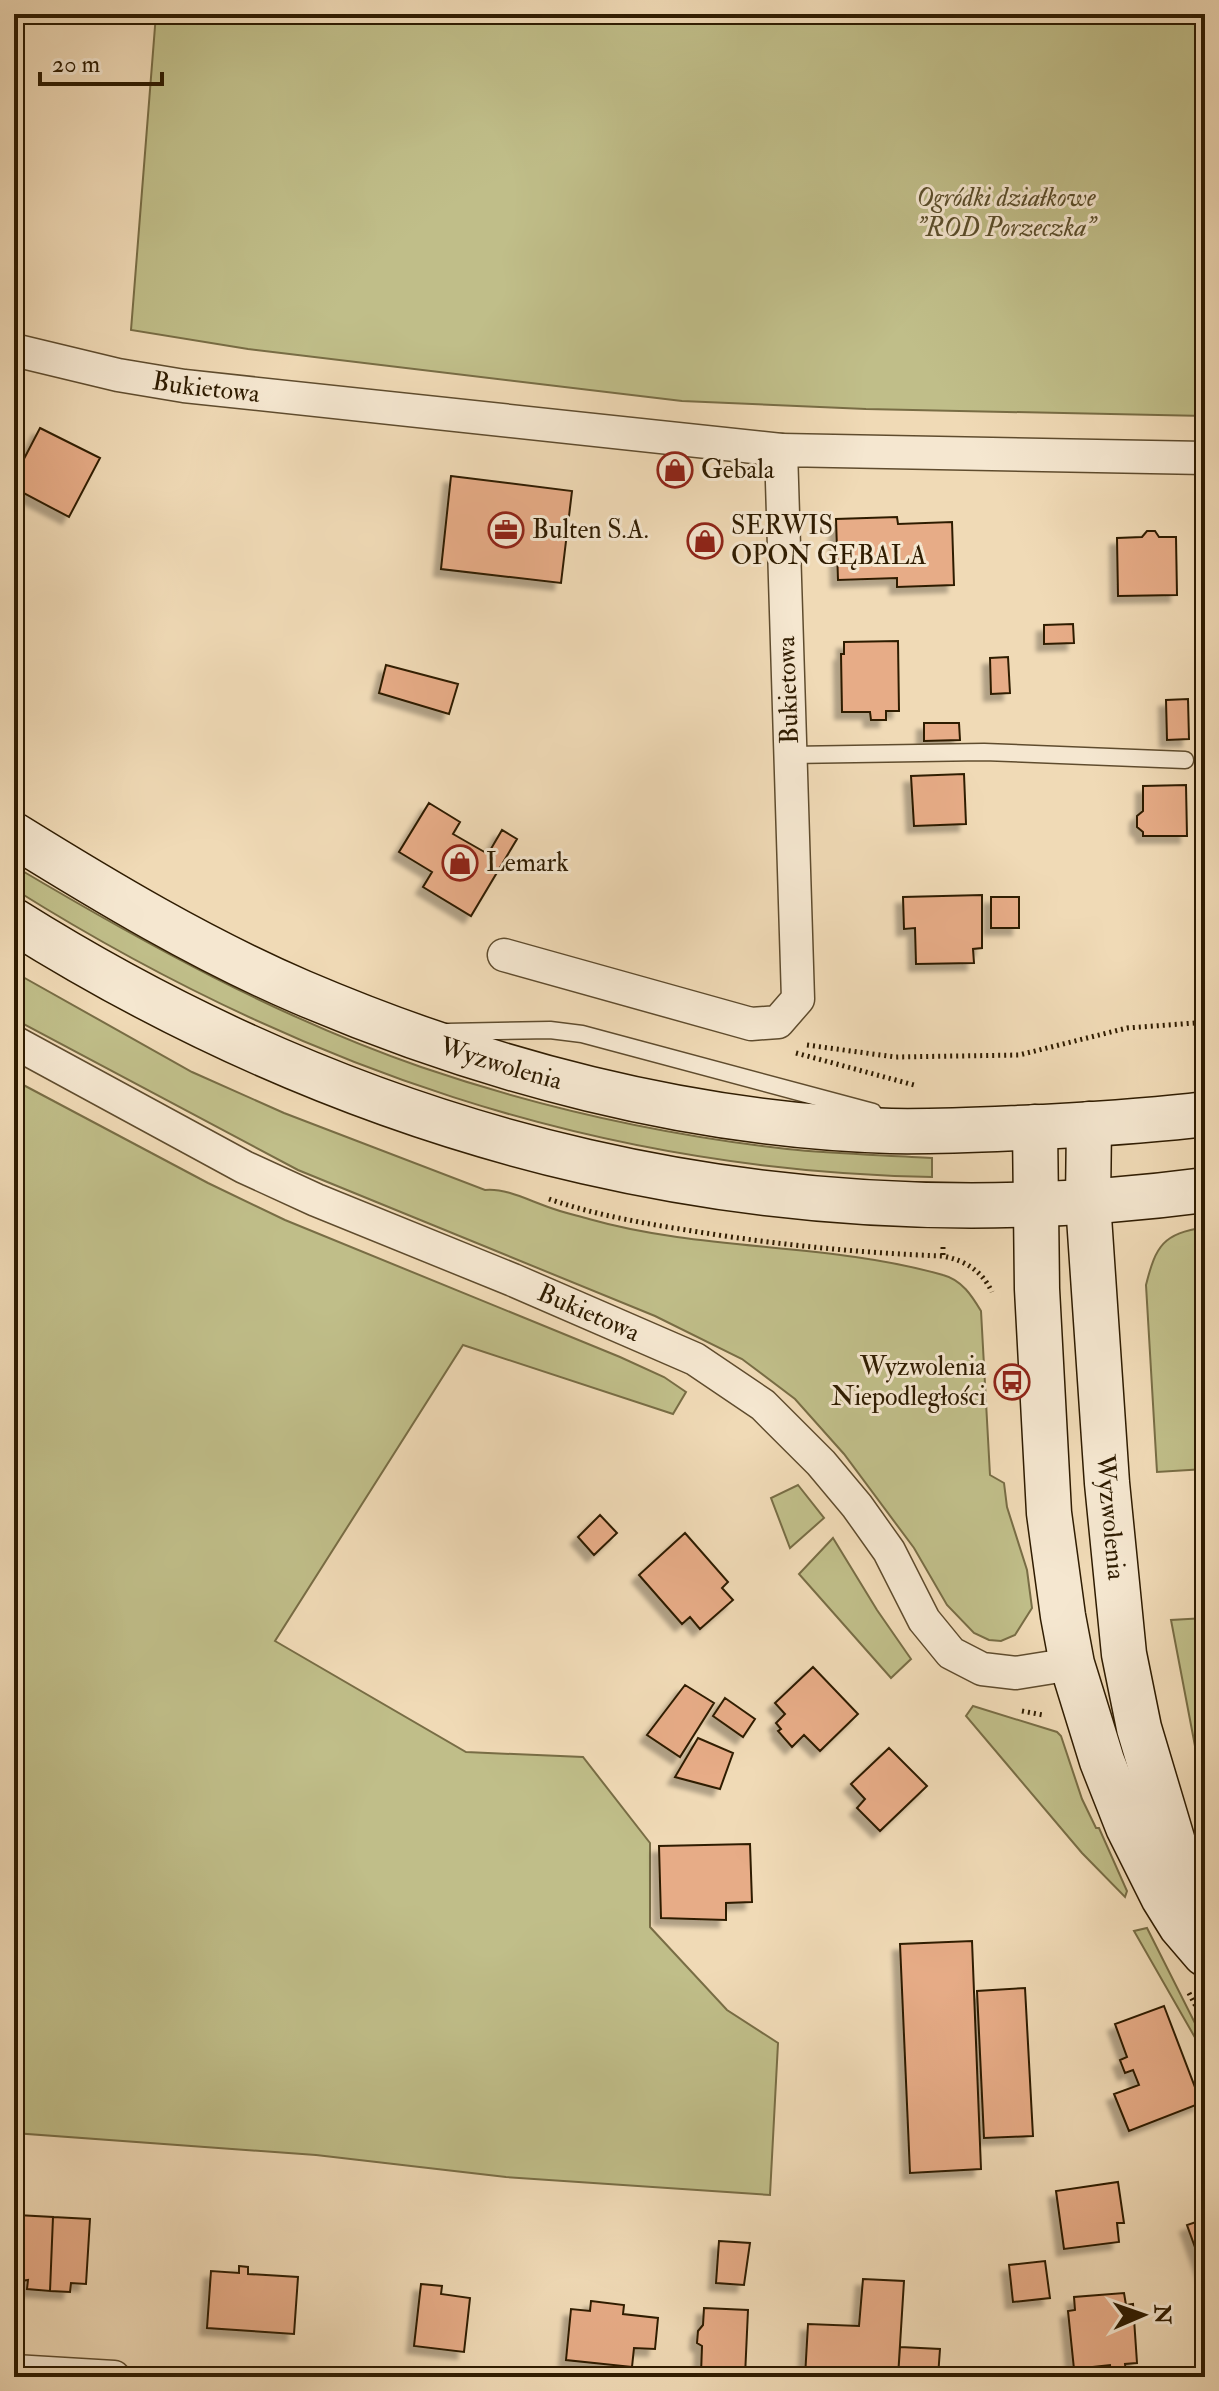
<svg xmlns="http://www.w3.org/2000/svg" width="1219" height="2391" viewBox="0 0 1219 2391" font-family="'IM FELL Double Pica',serif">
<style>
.green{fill:#c0be89;stroke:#786d45;stroke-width:2}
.building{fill:#e7ac87;stroke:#2f1c01;stroke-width:2;filter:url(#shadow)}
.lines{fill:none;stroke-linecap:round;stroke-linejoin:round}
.lane-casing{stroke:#5f4c2e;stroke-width:19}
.street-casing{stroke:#5f4c2e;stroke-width:35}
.secondary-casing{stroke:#2f1c01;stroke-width:47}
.path{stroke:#2f1c01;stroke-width:5;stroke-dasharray:2 4;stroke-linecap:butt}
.lane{stroke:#f5e7d0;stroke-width:16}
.street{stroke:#f5e7d0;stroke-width:32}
.secondary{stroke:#f5e7d0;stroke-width:44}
.labels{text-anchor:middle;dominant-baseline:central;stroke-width:6;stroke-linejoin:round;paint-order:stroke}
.park-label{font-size:26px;font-style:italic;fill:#5a4d2a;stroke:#f5e7d0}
.street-label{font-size:26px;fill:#2f1c01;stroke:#f5e7d0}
.poi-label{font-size:26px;fill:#2f1c01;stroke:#f5e7d0;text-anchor:start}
</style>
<defs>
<filter id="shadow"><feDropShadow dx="-7" dy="7" stdDeviation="2" flood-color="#0004"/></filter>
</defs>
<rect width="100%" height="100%" fill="#f0dab6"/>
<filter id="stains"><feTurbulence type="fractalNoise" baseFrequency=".0025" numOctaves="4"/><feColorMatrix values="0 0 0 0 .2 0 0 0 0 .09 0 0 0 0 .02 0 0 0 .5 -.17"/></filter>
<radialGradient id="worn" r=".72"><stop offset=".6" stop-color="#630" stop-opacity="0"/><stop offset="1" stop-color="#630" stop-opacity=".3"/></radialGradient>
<path class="green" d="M156,14H1205V416L866,409L682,401L248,349L131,330Z
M14,866C144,943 277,1017 421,1067C538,1107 664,1135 787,1149C835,1154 884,1155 932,1158V1177C597,1171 296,1066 14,889Z
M14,972L192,1072L284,1113L485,1190C506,1188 528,1200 548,1207C561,1212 575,1215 589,1219C705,1252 828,1242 943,1275C962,1280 972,1296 981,1311L990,1475L1004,1483L1007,1507L1027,1570L1032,1608L1015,1635L1001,1641L989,1640L974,1633L947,1605L914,1548L844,1454L795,1399L742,1359L655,1316L298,1170L14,1019Z
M14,1080L208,1183L285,1220L620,1357L664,1377L686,1392L673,1414L463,1345L275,1641L466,1752L583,1757L650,1843V1927L727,2010L778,2043L770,2195L506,2177L316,2155L14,2133Z
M1205,1227V1469L1157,1472L1146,1285C1156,1245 1163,1234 1205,1227Z
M798,1485L824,1518L790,1548L771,1498Z
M833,1538L877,1610L911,1659L891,1678L799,1574Z
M1205,1618V1766L1199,1767L1171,1620Z
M973,1706L1057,1732L1061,1736L1082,1799L1096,1828H1099L1127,1891L1125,1897L1082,1853L966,1716Z
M1147,1928L1205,2043V2055L1134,1931Z"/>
<path class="building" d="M40,428L100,458L69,517L14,488V478Z
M451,476L572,491L561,583L441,569Z
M897,517L898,524L952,522L954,585L897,587V578L838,580L836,519Z
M1147,531H1155L1159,537H1176L1177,595L1118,596L1117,538L1142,537Z
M1073,624L1074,643L1044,644V625Z
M898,641L899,711H886V720H871L870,712H842L841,654H844V642Z
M1008,657L1010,693L991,694L990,658Z
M386,665L458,684L449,714L379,693Z
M1188,699L1189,739L1167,740L1166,700Z
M924,723H959L960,740L924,741Z
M964,774L966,824L914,826L911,776Z
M1186,785L1187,836H1143V832L1137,827V816L1143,811V786Z
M429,803L460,822L453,834L488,854L502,830L517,839L471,916L423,887L432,872L399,852Z
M982,895V948L973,949L974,963L916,964L915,928L904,929L903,897Z
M991,897H1019V928H991Z
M600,1515L617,1533L594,1555L578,1537Z
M685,1533L728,1582L722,1588L733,1600L700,1629L690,1617L682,1624L639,1575Z
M813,1667L858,1714L820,1751L804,1735L792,1747L778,1731L781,1729L776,1723L785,1714L775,1703Z
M685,1685L714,1703L680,1757L647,1735Z
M725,1698L755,1719L743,1737L713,1716Z
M698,1738L733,1753L720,1789L675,1777Z
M889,1748L927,1786L880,1831L857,1808L865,1799L851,1784Z
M750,1844L752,1902L726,1903V1920L661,1918L659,1846Z
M972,1941L981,2169L910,2173L900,1944Z
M1025,1988L1033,2136L984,2138L977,1991Z
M1164,2006L1201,2103L1129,2131L1114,2094L1139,2085L1133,2070L1125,2073L1120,2060L1127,2057L1115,2024Z
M1118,2182L1124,2223H1117L1119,2242L1064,2249L1056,2191Z
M17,2215L53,2217L50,2291L27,2289L28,2280L14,2282Z
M53,2217L90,2219L86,2284L71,2283L70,2292L50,2291Z
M1205,2219V2275L1187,2225Z
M719,2241L750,2243L744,2285L716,2283Z
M1045,2261L1050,2298L1013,2302L1009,2265Z
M239,2266L248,2267V2274L298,2277L294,2334L207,2328L211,2271L239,2273Z
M863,2279L904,2281L898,2377H805L808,2324L859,2326Z
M421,2284L442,2286L441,2294L470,2298L464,2352L414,2346Z
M1124,2293L1126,2305L1133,2304L1137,2363L1125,2364L1126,2374L1111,2375L1110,2365L1074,2369L1068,2311L1075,2310L1074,2297Z
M591,2301L624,2305L623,2314L658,2318L655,2349L634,2348L632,2367L566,2360L571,2309L590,2311Z
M704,2308L748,2310L745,2376L701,2374L702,2346L697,2343L698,2331L703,2325Z
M900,2347L940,2349L938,2377H898Z"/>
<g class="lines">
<defs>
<path id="lane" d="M790,755L984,752L1185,760
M447,1032L550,1030L582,1034L873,1112"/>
<g id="street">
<path id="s1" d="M14,350L118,375L184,386L781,450"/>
<path d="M504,955L751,1024L778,1022L798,999L781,450L1205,458"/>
<path id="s2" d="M14,1042L244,1167L316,1200L513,1280L695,1359L763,1405L821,1463L857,1506L889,1551L924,1620L951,1653L982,1669L1016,1673L1072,1664"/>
<path d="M14,2371L114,2377"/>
</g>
<g id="secondary">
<path id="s3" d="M14,835C106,892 201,949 301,992C486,1071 689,1125 891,1131C942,1132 992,1129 1042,1127C1096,1124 1151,1121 1205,1114"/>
<path d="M14,921C376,1148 780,1246 1205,1190"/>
<path id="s4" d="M1089,1124L1088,1202L1107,1483L1124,1654L1139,1728L1196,1919"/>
<path d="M1035,1127L1037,1289L1049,1513L1063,1616L1072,1664L1102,1761L1128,1827L1163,1897L1181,1926L1205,1954"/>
</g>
</defs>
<use href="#lane" class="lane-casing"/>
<use href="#street" class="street-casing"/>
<use href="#secondary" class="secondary-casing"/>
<path class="path" d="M807,1045L895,1057L1019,1055L1127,1028L1195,1023L1205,1007
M796,1053L914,1085
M549,1199C598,1216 648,1224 699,1232C780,1245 860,1253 943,1256
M943,1247V1256C966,1261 982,1271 992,1292
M1022,1711L1043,1715
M1189,1993L1205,2024"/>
<use href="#lane" class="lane"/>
<use href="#street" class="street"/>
<use href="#secondary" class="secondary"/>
</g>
<defs>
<symbol id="shop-ring" viewBox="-11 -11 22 22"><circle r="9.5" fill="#f5e7d0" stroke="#8f2418" stroke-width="1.5"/><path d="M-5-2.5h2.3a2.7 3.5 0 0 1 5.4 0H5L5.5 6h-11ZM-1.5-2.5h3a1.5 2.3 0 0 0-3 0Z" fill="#8f2418"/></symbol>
<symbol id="office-ring" viewBox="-11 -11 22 22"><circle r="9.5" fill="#f5e7d0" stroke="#8f2418" stroke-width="1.5"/><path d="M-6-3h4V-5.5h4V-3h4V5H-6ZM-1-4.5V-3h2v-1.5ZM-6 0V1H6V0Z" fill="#8f2418"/></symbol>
<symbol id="bus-ring" viewBox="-11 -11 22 22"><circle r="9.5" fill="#f5e7d0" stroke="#8f2418" stroke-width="1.5"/><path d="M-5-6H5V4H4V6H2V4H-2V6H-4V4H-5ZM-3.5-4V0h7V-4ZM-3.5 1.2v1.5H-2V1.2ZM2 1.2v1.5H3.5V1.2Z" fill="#8f2418"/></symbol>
</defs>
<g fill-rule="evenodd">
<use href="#shop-ring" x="655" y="450" width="40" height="40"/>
<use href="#office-ring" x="486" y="510" width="40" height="40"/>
<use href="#shop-ring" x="685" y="521" width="40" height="40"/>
<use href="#shop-ring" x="440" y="843" width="40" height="40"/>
<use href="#bus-ring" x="992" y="1362" width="40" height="40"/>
</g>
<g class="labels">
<g class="park-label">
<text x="1006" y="198">Ogródki działkowe<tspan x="1006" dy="30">"ROD Porzeczka"</tspan></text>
</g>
<g class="street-label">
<text stroke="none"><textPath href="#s1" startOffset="196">Bukietowa</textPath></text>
<text transform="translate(788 690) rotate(-92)">Bukietowa</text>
<text stroke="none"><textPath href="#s3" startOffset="540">Wyzwolenia</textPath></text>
<text stroke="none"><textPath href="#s2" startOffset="636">Bukietowa</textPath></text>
<text stroke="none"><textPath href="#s4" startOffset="394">Wyzwolenia</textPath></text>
</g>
<g class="poi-label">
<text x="701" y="470">Gebala</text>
<text x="731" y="526">SERWIS<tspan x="731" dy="30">OPON GĘBALA</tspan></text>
<text x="532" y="530">Bulten S.A.</text>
<text x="486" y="863">Lemark</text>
<text x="986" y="1367" text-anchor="end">Wyzwolenia<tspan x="986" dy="30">Niepodległości</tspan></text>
</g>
</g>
<rect width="1219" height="2391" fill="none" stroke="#f0dab6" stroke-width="48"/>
<rect x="16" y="16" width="1187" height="2359" fill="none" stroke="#2f1c01" stroke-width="4"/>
<rect x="24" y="24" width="1171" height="2343" fill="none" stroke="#2f1c01" stroke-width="2"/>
<g transform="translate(1143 2315) rotate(88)" stroke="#f5e7d0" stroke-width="6" paint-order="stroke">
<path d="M0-6L14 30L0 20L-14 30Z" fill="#2f1c01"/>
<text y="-12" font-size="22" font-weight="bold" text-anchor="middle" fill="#2f1c01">N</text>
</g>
<path d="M40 72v12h122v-12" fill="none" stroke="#2f1c01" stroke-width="4"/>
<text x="52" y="72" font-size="24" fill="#2f1c01" stroke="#f5e7d0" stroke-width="6" paint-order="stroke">20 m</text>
<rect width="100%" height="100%" filter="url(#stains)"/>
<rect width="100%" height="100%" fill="url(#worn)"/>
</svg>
